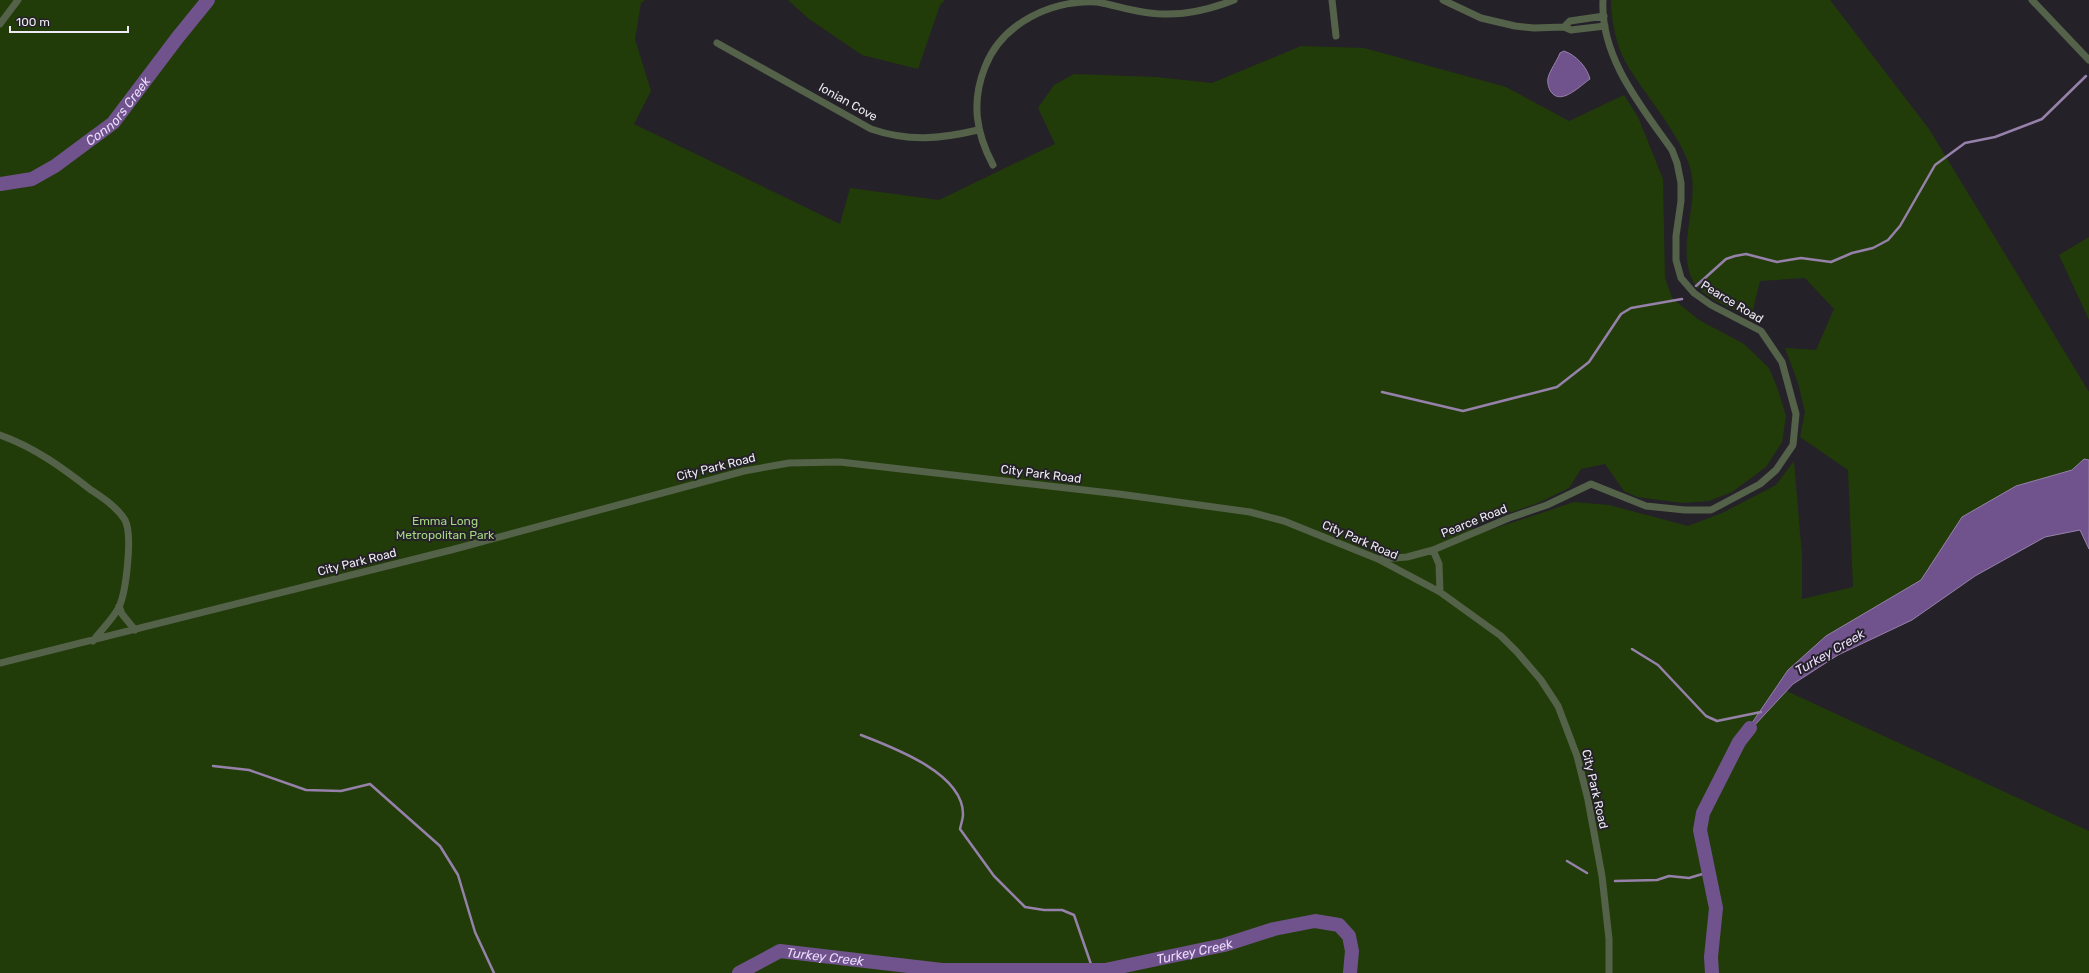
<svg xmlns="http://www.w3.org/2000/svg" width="2089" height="973" viewBox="0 0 2089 973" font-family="Rubik,sans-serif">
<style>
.green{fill:#213c08}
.water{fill:#70538c;stroke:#9681aa}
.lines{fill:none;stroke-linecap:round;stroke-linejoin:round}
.stream{stroke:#9681aa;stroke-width:2.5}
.river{stroke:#70538c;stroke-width:14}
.minor{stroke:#54624a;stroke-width:7}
.labels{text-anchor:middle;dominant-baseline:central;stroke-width:4;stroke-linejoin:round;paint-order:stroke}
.street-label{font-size:12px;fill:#edebf1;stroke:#252129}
.park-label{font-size:12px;fill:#a5d682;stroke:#252129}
.water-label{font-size:13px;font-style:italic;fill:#eadafc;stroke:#252129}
</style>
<rect width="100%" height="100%" fill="#252129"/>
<path class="green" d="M0,0H645L641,3L635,39L651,91L634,124L840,224L850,188L939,200L1055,144L1038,108L1054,85L1074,74L1156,77L1212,83L1301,46L1364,48L1506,87L1569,121L1624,95L1638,117L1663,179L1665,278L1672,298L1699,320L1744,344L1769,368L1777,387L1786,416L1782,442L1766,467L1732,492L1709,501L1683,503L1637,497L1624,491L1605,464L1581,469L1569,488L1538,503L1469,527L1481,533L1574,502L1609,505L1688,526L1722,513L1776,485L1794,461L1802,556V599L1853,587L1848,470L1800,437L1805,412L1798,383L1785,348L1816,350L1834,309L1805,278L1760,281L1751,318C1735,310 1702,298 1693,281C1675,246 1702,200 1689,164C1674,125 1645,96 1625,61C1616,45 1611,18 1611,0H1830L1929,129L2089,392V460L2084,459L2072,470L2016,486L1939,555L1921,580L1826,636L1776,686L2089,831V973H0Z
M788,0H945L940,5L918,69L862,55L809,19Z
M2089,237V320L2059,255Z"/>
<path class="water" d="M1564,51C1576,55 1587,67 1590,79C1581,85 1562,105 1552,93C1549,90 1547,83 1548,78C1550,70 1557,61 1560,53Z
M2084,459L2089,460V549L2080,530L2045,537L1975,576L1912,620L1838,655L1793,684L1739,742L1788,670L1826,636L1921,580L1962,517L2016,486L2072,470Z"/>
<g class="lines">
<path class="stream" d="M1696,286L1726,259L1735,256L1746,254L1777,262L1801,258L1831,262L1852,253L1873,248L1888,240L1900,226L1935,165L1965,143L1995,137L2042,119L2086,76
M1382,392L1463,411L1557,387L1589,362L1621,314L1631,308L1682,299
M1632,649L1658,665L1706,716L1717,721L1761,712
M861,735C892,747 963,773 963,814C963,819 961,824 960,829L994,876L1025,907L1044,910H1062L1074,915L1093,970
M213,766L249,770L306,790L341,791L370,784L440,846L458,875L475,932L494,973
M1567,861L1587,873
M1615,881L1657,880L1669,876L1689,878L1709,872"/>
<g class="river">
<path id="s1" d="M0,184L32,179L55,166L113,123L178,37L208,0"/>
<path id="s2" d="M739,973L780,951L942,970H1105L1224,945L1274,929L1315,921L1339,925L1349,936L1352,951L1350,973"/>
<path d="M1712,973L1711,957L1716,908L1700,830L1703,813L1739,742L1750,728"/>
</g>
<path class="minor" d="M1332,0L1336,36
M1443,0L1481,18L1515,26L1534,28L1564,27L1571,30L1605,26
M2032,0L2089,60
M0,24L18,0
M1564,27L1570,21L1604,16
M717,43L871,129C909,142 940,139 978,130
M993,165C976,133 971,102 985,67C1002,23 1051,0 1097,2C1119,6 1140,14 1163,14C1188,15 1211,9 1234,0
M0,435C34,447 63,468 91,490C103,498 117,507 125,520C133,535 126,592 119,607C113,619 101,630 93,641
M1433,550L1439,564L1440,592
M1381,559L1407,557L1433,550L1509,518L1547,505L1591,484L1646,506L1685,510H1711L1760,484L1776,470L1793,445L1796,414L1782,362L1761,331L1711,305L1694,293L1681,278L1676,260V236L1681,201V183L1677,163L1672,150C1641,106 1600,57 1603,0
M119,606L122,614L135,630
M0,663L451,550L744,471L789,463L840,462L1119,494L1250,512L1284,521L1378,559L1440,592L1501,636L1517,652L1541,680L1558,706L1577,756L1588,800L1602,876L1609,939V973"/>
</g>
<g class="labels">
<g class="street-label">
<text transform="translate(848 102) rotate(29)">Ionian Cove</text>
<text transform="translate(1732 302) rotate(31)">Pearce Road</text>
<text transform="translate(716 467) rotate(-14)">City Park Road</text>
<text transform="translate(1041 474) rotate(7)">City Park Road</text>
<text transform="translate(1474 521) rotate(-22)">Pearce Road</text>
<text transform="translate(1360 540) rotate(23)">City Park Road</text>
<text transform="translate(357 562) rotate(-14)">City Park Road</text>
<text transform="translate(1595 789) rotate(77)">City Park Road</text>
</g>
<g class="park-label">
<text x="445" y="521">Emma Long<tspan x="445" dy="14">Metropolitan Park</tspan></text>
</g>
<g class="water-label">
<text stroke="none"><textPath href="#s1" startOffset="143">Connors Creek</textPath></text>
<text transform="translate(1830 652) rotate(-30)">Turkey Creek</text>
<text stroke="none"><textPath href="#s2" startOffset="464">Turkey Creek</textPath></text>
<text stroke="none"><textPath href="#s2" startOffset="92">Turkey Creek</textPath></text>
</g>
</g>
<path d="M10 26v6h118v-6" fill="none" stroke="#edebf1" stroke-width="2"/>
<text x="16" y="26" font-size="12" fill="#edebf1" stroke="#252129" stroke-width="3" paint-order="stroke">100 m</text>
</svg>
